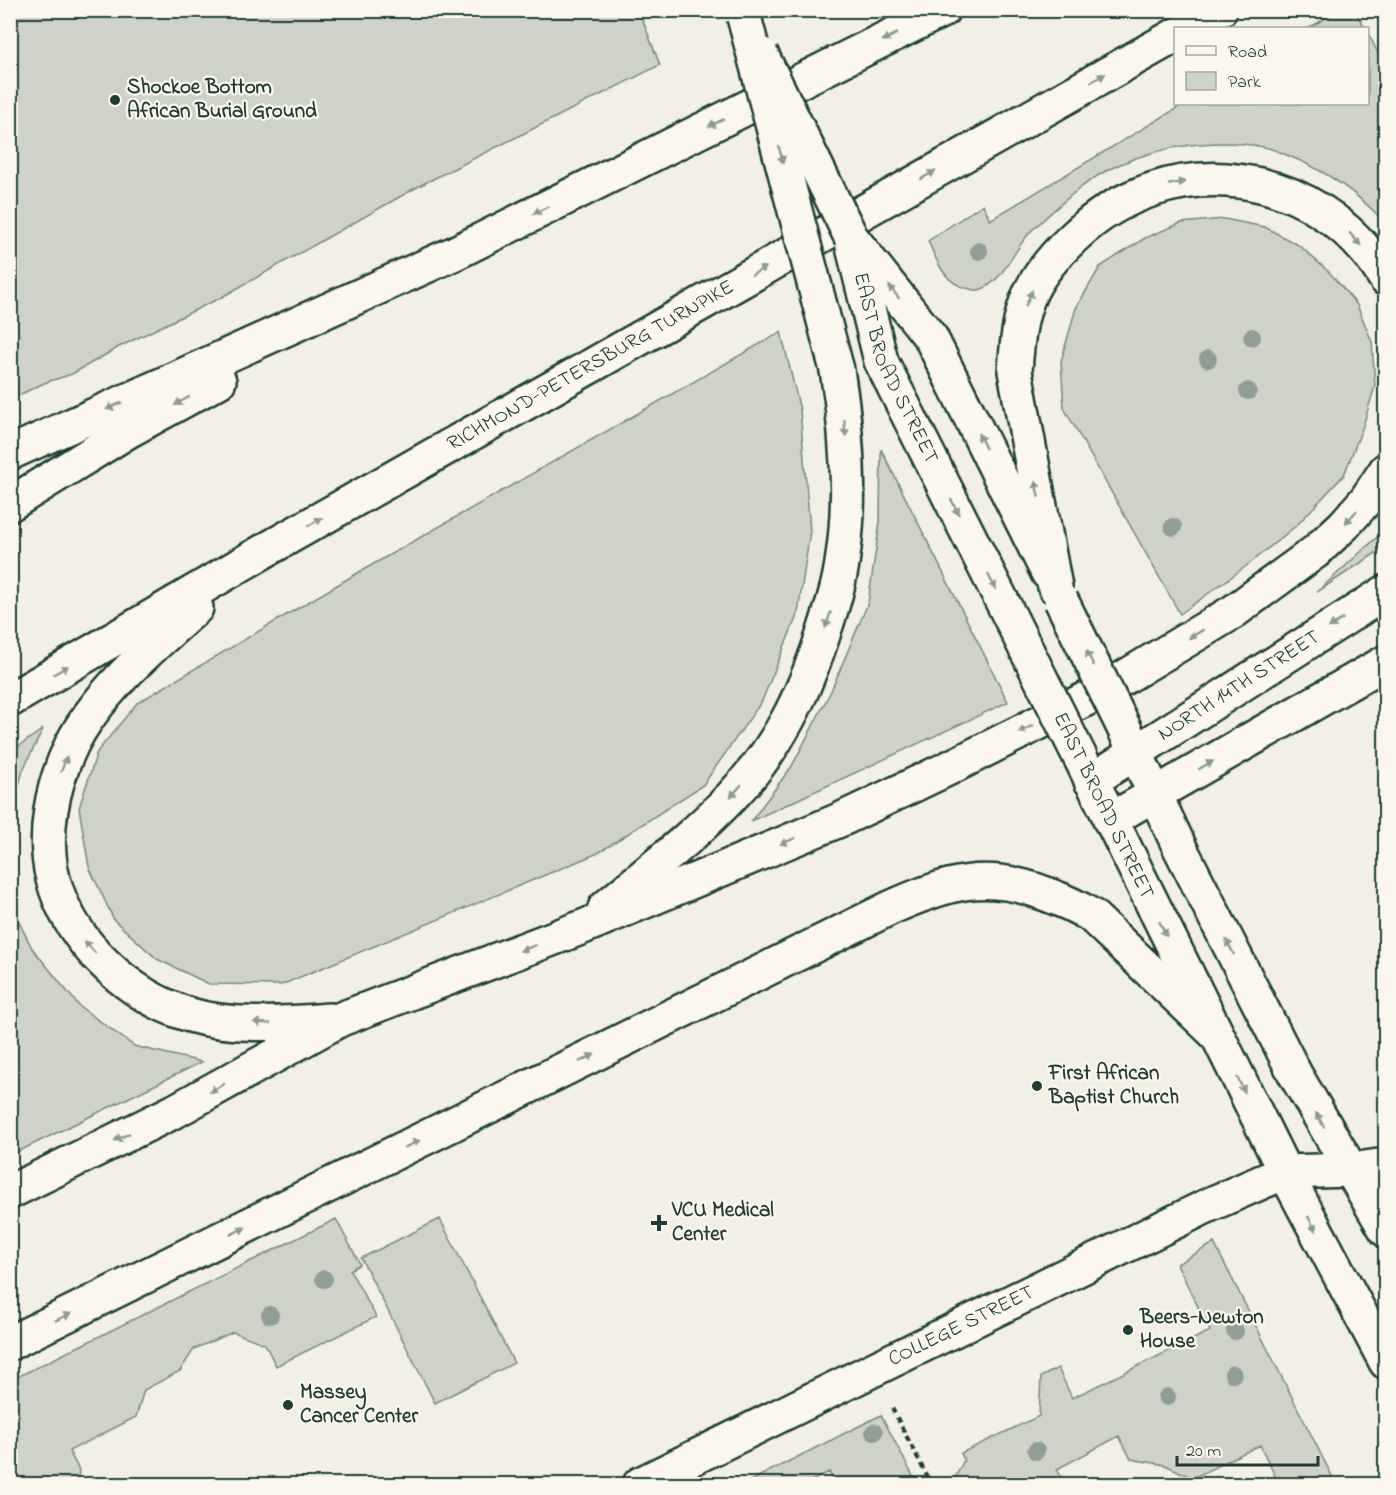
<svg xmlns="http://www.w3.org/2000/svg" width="1396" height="1495" viewBox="0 0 1396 1495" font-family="'Indie Flower',sans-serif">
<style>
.green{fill:#cfd2c8;stroke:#77887e;stroke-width:1.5}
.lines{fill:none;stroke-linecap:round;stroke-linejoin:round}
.minor-casing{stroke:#1f3d34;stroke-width:38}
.tertiary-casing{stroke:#1f3d34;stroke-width:38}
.primary-casing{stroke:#1f3d34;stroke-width:38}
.motorway-casing{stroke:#1f3d34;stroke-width:38}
.path{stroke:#1f3d34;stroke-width:4;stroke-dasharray:6 4.5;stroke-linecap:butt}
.minor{stroke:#fbf7ec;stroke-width:33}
.tertiary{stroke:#fbf7ec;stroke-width:33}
.primary{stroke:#fbf7ec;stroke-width:33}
.motorway{stroke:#fbf7ec;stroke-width:33}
.primary-bridge-casing{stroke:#1f3d34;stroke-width:38;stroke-linecap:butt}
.motorway-bridge-casing{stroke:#1f3d34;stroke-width:38;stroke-linecap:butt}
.primary-bridge{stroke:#fbf7ec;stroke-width:33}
.motorway-bridge{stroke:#fbf7ec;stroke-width:33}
.tree{fill:#919e94}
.oneway{fill:#8d9a90}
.poi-dot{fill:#1f3d34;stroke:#fbf7ec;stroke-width:2}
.labels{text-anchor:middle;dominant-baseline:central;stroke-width:4.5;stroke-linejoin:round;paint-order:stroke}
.poi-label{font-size:21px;font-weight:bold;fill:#1f3d34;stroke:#fbf7ec;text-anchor:start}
.street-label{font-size:21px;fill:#1f3d34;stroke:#fbf7ec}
</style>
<rect width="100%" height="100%" fill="#f2f0e5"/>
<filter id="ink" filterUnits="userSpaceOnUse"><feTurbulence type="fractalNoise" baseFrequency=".0167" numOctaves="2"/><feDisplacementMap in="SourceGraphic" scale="12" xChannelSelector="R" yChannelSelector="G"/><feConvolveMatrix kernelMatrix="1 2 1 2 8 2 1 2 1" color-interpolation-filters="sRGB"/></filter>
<g filter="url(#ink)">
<path class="green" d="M11,10L639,11L660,65L419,186L222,297L119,347L72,374L44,383L11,399Z
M1339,10L1355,11L1365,28H1309Z
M1368,33L1385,67V223C1358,193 1327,171 1289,156C1283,153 1275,150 1268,148C1219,137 1162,145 1116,166C1089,178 1065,200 1043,220C1038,225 1031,230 1027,236C1013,252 1002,283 979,290C976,291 970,289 966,288C943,282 937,260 928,241L983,204L990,220L1184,104H1368Z
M1224,219L1265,227L1300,246L1330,273L1357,305L1372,342L1375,386L1363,426L1344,475L1297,525L1245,567L1180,614L1064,408L1061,361L1076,308L1100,267L1145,238L1181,223Z
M781,332L800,410L810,531L798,613L762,701L703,785L598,853L281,985L209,984L157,959L114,920L89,867L79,808L97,752L137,703L349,578Z
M881,449L1008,702L751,821L792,766L831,691L868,603L880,521Z
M1385,530V547L1317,592Z
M43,729L23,770L11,815V752Z
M10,904L32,948L79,1006L134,1046L202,1062L11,1155Z
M336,1219L360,1264L350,1270L376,1317L276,1366L265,1344L233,1332L194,1349L180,1371L144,1390L136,1417L69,1451L79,1470L78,1478L66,1484H11V1380Z
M440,1219L514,1363L435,1403L361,1258Z
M1214,1243L1336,1484H1279L1260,1445L1193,1478L1165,1465L1131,1459L1119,1436L1057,1469L1065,1484H952L964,1460L961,1453L1039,1416L1041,1377L1058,1368L1072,1398L1210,1331L1177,1264Z
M881,1415L917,1484H836L829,1472L806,1484H744Z"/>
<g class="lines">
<defs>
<path id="minor" d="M1350,1170L1386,1165"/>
<g id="tertiary">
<path id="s1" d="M640,1484L1211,1204L1285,1172L1350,1170"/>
</g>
<g id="primary">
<path d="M851,237L931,338L1048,573"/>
<path id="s2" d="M853,247L881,361L1011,619"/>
<path d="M1125,730L1179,846L1295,1074L1386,1230"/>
<path d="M1081,759L1285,1172L1386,1362"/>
<path id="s3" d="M1091,781L1386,592"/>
<path d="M1110,820L1386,662"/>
</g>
<g id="motorway">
<path d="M1186,28L1220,10"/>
<path d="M10,453L455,253L943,10"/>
<path d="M10,504L128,431L219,381"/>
<path d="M1055,587L1015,371C1017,344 1019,316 1031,291C1041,271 1057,253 1073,238C1168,146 1318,165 1386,279"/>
<path d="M196,608C154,645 96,694 71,746C52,786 42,835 53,879C70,942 128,996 190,1015C233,1028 286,1023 330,1020"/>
<path id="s4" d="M10,700L264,551L1176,35"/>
<path d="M605,908C647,872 693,837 731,797C778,748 802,698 823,635C831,610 840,583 843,556C852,494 847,431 837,370"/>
<path d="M10,1192L175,1111L341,1019L583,927L842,819L949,768L1102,691L1233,612L1315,552L1344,525L1366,500L1386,470"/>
<path d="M10,1343L890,908C946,883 986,870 1046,894C1062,900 1077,906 1092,916L1215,1033"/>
</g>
</defs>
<use href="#minor" class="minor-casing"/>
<use href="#tertiary" class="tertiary-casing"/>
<use href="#primary" class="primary-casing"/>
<use href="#motorway" class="motorway-casing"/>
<path class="path" d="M892,1408L931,1484"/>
<use href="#minor" class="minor"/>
<use href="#tertiary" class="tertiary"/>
<use href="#primary" class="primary"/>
<use href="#motorway" class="motorway"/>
<defs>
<path id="primary-bridge" d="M761,54L851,237
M1061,600L1125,730
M1011,619L1081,759"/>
<path id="motorway-bridge" d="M744,17L837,370"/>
</defs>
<use href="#primary-bridge" class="primary-bridge-casing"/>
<use href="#motorway-bridge" class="motorway-bridge-casing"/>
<use href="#primary-bridge" class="primary-bridge"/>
<use href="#motorway-bridge" class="motorway-bridge"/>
</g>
<g class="tree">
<circle cx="979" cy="251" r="9"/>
<circle cx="1252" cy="337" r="9"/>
<circle cx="1208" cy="359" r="9"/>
<circle cx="1248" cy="391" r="9"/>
<circle cx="1173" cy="527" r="9"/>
<circle cx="324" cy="1279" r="9"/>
<circle cx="270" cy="1315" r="9"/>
<circle cx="1235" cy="1331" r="9"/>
<circle cx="1233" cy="1374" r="9"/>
<circle cx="1167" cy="1397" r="9"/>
<circle cx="874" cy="1432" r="9"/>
<circle cx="1036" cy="1451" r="9"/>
</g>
<defs><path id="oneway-solid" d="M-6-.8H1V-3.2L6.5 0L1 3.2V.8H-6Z" transform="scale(1.5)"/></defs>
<g class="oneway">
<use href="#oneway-solid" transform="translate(890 37) rotate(154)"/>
<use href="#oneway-solid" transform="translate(1098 78) rotate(-30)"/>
<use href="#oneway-solid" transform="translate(716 123) rotate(154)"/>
<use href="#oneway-solid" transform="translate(781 155) rotate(75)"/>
<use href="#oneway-solid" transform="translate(928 175) rotate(-30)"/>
<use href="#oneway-solid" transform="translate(1177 183) rotate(-11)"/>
<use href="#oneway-solid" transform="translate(541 210) rotate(154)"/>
<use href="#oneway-solid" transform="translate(1355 239) rotate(48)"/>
<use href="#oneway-solid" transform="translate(759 271) rotate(-30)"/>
<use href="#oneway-solid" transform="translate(894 292) rotate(-128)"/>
<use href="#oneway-solid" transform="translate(1029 298) rotate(-67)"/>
<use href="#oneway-solid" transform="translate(182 401) rotate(151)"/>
<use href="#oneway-solid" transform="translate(114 406) rotate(156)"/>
<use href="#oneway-solid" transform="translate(845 428) rotate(86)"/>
<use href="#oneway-solid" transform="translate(982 441) rotate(-116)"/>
<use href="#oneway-solid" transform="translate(1037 489) rotate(-101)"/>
<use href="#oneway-solid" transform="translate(955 507) rotate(63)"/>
<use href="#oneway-solid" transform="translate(1351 517) rotate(132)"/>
<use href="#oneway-solid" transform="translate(315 522) rotate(-30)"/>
<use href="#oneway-solid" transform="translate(992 582) rotate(63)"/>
<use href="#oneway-solid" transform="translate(828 620) rotate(109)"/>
<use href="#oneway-solid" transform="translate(1336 623) rotate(148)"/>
<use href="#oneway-solid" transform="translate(1196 634) rotate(149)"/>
<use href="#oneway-solid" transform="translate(1090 658) rotate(-116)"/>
<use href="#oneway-solid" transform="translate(61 670) rotate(-30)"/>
<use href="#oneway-solid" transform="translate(1026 729) rotate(153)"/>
<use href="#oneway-solid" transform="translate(64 764) rotate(-69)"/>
<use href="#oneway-solid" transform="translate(1206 765) rotate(-30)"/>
<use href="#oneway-solid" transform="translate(736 791) rotate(131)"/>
<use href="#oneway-solid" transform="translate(788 841) rotate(157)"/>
<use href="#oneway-solid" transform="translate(1163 929) rotate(64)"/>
<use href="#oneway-solid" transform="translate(90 947) rotate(-131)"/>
<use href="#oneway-solid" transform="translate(1230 947) rotate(-117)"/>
<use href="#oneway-solid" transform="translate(528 948) rotate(159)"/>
<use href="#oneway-solid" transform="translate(262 1023) rotate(-176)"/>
<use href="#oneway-solid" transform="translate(587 1058) rotate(-26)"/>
<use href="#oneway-solid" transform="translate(1241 1085) rotate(63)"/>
<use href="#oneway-solid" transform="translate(217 1088) rotate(151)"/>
<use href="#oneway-solid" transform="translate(1320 1120) rotate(-119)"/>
<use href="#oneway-solid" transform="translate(122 1137) rotate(154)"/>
<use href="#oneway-solid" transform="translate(412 1144) rotate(-26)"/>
<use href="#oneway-solid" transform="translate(1312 1224) rotate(62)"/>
<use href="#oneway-solid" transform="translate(238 1231) rotate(-26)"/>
<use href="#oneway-solid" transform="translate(63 1317) rotate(-26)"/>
</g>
</g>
<g class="poi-dot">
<circle cx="115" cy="100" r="6"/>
<circle cx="1037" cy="1086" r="6"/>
<path d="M656 1214h6v6h6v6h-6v6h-6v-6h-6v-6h6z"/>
<circle cx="1128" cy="1330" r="6"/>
<circle cx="288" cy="1405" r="6"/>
</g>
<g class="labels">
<g class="poi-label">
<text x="127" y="88">Shockoe Bottom<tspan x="127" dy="24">African Burial Ground</tspan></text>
<text x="1049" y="1074">First African<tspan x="1049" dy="24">Baptist Church</tspan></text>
<text x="672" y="1211">VCU Medical<tspan x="672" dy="24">Center</tspan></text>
<text x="1140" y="1318">Beers-Newton<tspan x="1140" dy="24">House</tspan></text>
<text x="300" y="1393">Massey<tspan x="300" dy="24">Cancer Center</tspan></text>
</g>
<g class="street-label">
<text stroke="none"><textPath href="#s4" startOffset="670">RICHMOND-PETERSBURG TURNPIKE</textPath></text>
<text stroke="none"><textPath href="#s2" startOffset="129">EAST BROAD STREET</textPath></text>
<text stroke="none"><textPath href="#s3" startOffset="176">NORTH 14TH STREET</textPath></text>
<text transform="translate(1103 806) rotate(64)">EAST BROAD STREET</text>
<text stroke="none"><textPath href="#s1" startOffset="358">COLLEGE STREET</textPath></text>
</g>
</g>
<rect width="1396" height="1495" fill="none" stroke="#fbf7ec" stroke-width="36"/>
<rect x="18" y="18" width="1360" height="1459" fill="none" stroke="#1f3d34" stroke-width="2" filter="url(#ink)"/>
<rect x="1174" y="27" width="195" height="78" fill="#fbf7ec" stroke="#a3ada2" stroke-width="1.5"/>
<rect x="1186" y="46" width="30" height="9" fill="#fbf7ec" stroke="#a3ada2" stroke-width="1.5"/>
<text x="1228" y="57" font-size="18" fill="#1f3d34">Road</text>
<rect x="1186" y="72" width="30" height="18" fill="#cfd2c8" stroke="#a3ada2" stroke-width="1.5"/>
<text x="1228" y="87" font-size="18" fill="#1f3d34">Park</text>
<path d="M1177 1456v9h141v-9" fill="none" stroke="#1f3d34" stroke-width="3"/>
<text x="1186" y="1456" font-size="18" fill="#1f3d34" stroke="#fbf7ec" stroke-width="4.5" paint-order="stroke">20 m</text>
</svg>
